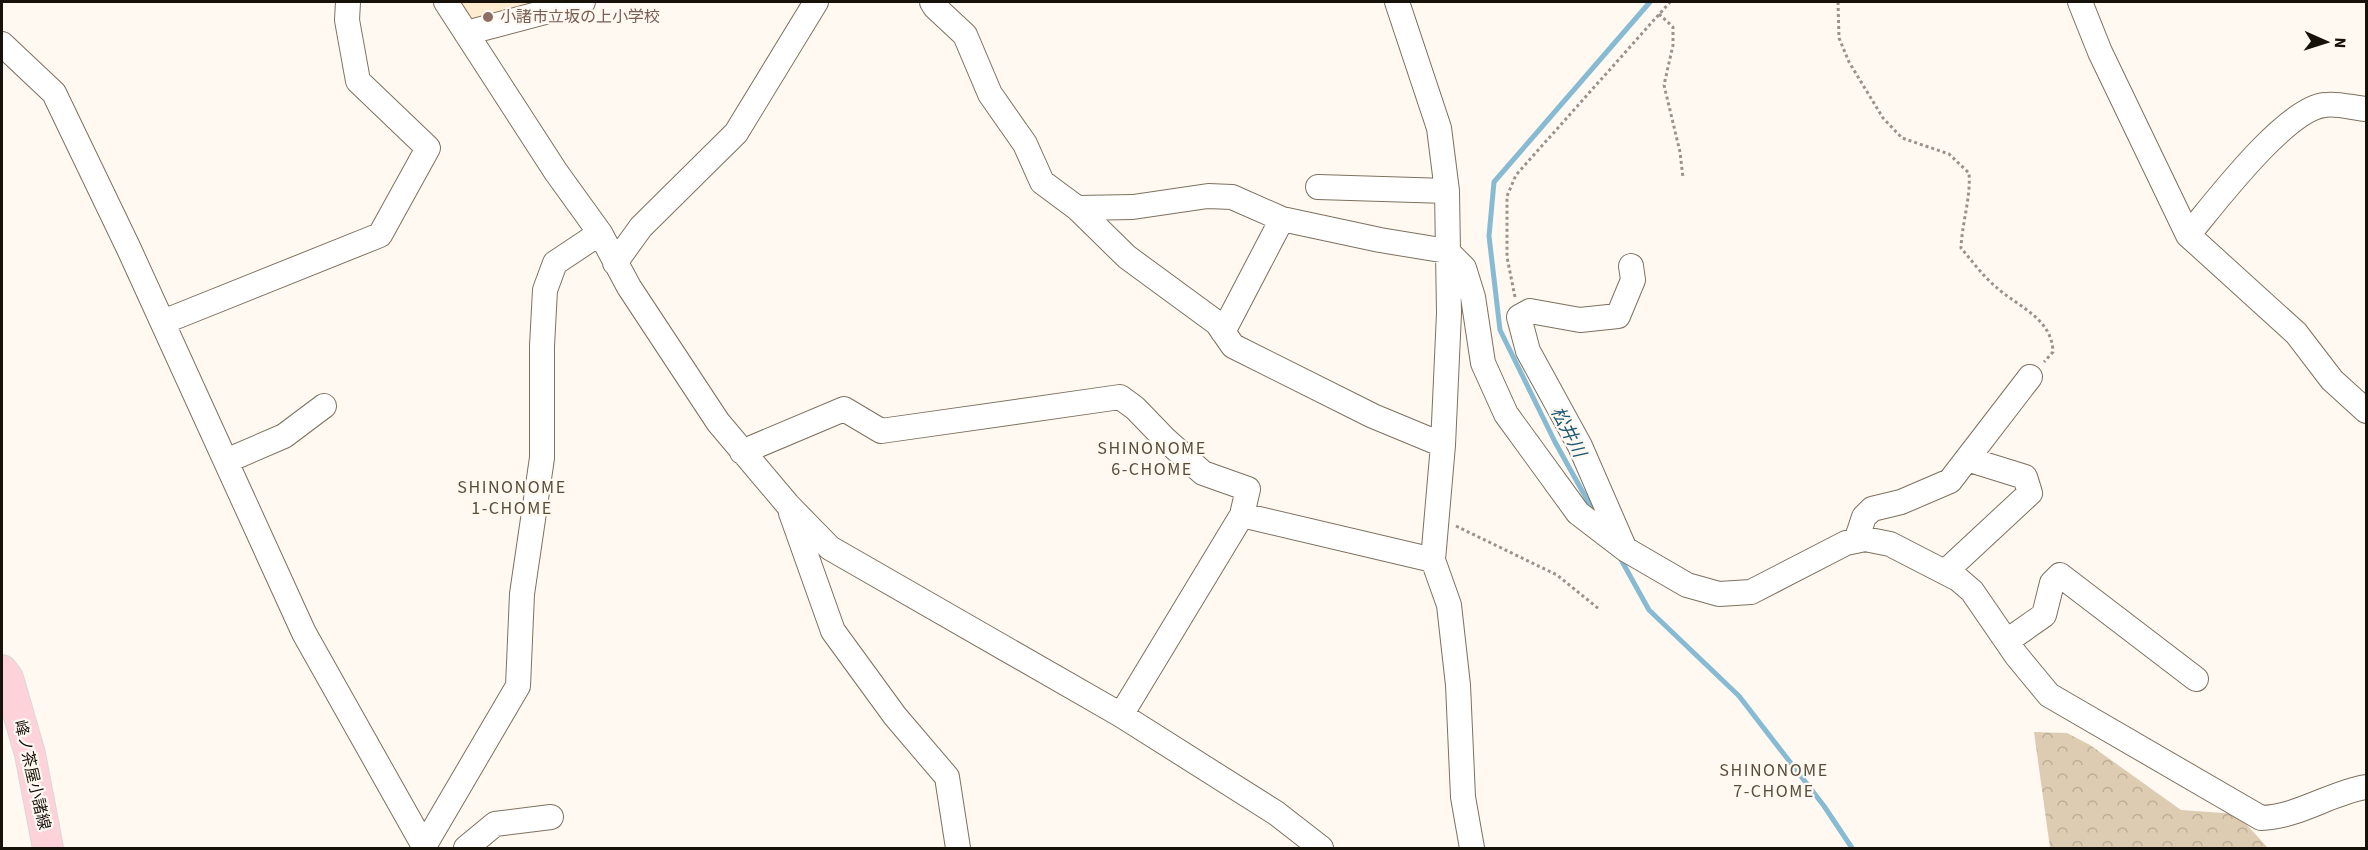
<svg xmlns="http://www.w3.org/2000/svg" width="2368" height="850" viewBox="0 0 2368 850" font-family="'Source Sans 3','Noto Sans JP',sans-serif">
<style>
.built{fill:#fdebcf}
.forest{fill:url(#forest-crowns)}
.lines{fill:none;stroke-linecap:round;stroke-linejoin:round}
.stream{stroke:#87bad3;stroke-width:5}
.minor-casing{stroke:#7d715f;stroke-width:26}
.major-casing{stroke:#dad9d8;stroke-width:32}
.path{stroke:#98938b;stroke-width:3;stroke-dasharray:3 3;stroke-linecap:butt}
.minor{stroke:#fff;stroke-width:24}
.major{stroke:#fdd2d9;stroke-width:30}
.education-dot{fill:#8d6e63;stroke:#fff9f1;stroke-width:2}
.labels{text-anchor:middle;dominant-baseline:central;stroke-width:4.5;stroke-linejoin:round;paint-order:stroke}
.education-label{font-size:16px;fill:#785e54;stroke:#fff9f1;text-anchor:start}
.street-label{font-size:16px;fill:#16120a;stroke:#fff9f1}
.water-label{font-size:18px;font-style:italic;fill:#1a5973;stroke:#fff9f1}
.neighbourhood-label{font-size:18px;letter-spacing:1.5px;fill:#584d3b;stroke:#fff9f1}
</style>
<defs>
<pattern id="forest-crowns" width="20" height="18" patternUnits="userSpaceOnUse" patternTransform="scale(1.5)"><rect width="20" height="18" fill="#ddccb2"/><path d="M2 6a3 3 0 1 1 6 0M12 15a3 3 0 1 1 6 0" fill="none" stroke="#bdae98"/></pattern>
</defs>
<rect width="100%" height="100%" fill="#fff9f1"/>
<path class="built" d="M450,2H571L466,33Z"/>
<path class="forest" d="M2034,732L2067,733L2090,745L2181,810L2237,814L2268,848H2050Z"/>
<g class="lines">
<path class="stream" d="M1595,514L1555,442L1500,330L1489,236L1494,182L1650,2
M1619,556L1649,610L1739,696L1824,806L1852,848"/>
<defs>
<path id="minor" d="M446,2L556,172L600,233L629,287L718,422L788,505L830,548L1121,715L1276,813L1321,848
M932,2L935,7L965,35L990,94L1025,144L1042,182L1077,208L1127,257L1217,323L1233,346L1373,416L1443,445
M1397,2L1439,128L1447,191L1449,313L1443,445L1433,560L1449,605L1458,685L1463,797L1472,848
M2080,2L2100,52L2188,235L2296,333L2332,380L2366,411
M466,33L583,2
M2,44L54,93L129,249L304,633L425,848
M1318,187L1447,191
M1077,208L1133,207L1208,196L1232,197L1282,219L1380,240L1447,251L1464,268L1473,297L1483,363L1506,414L1578,513L1625,549L1687,585L1719,594L1751,592L1846,543L1865,539L1890,544L1958,579L1972,591L2016,655L2049,695L2261,818C2298,817 2330,793 2366,787
M2188,235C2214,204 2286,108 2325,105C2338,103 2353,108 2366,109
M615,263L641,227L736,133L816,2
M163,322L380,235L428,148L358,81L347,20L348,2
M1223,332L1282,219
M742,452L844,409L881,431L1120,397L1135,408L1166,440L1203,473L1248,489L1242,515
M226,461L284,436L324,406
M791,513L833,631L895,716L947,777L958,848
M1856,541L1864,517L1872,509L1901,502L1950,481L2030,377
M1624,547L1580,446L1528,351L1519,317L1530,311L1580,320L1618,316L1633,280L1631,266
M1945,572L2030,493L2025,477L1967,459
M2007,641L2044,615L2052,583L2060,575L2196,679
M1121,715L1242,515L1433,560
M423,848L518,686L522,594L542,458V346L545,290L555,263L600,233
M466,848L495,824L551,817"/>
<path id="major" d="M2,670L8,678L30,754L48,848"/>
</defs>
<use href="#minor" class="minor-casing"/>
<use href="#major" class="major-casing"/>
<path class="path" d="M1838,2L1839,38L1849,62L1883,118L1902,138L1949,154L1969,173C1971,198 1962,222 1961,248C1972,261 1983,276 1996,287C2018,307 2052,318 2053,352L2044,362
M1659,14L1673,27V45L1664,85L1680,152L1683,178
M1515,297L1507,257V196L1516,175L1670,2
M1456,526L1557,575L1599,609"/>
<use href="#minor" class="minor"/>
<use href="#major" class="major"/>
</g>
<circle class="education-dot" cx="488" cy="17" r="6"/>
<g class="labels">
<g class="education-label">
<text x="500" y="17">小諸市立坂の上小学校</text>
</g>
<g class="street-label">
<text transform="translate(32 775) rotate(77)">峰ノ茶屋小諸線</text>
</g>
<g class="water-label">
<text transform="translate(1568 432) rotate(63)">松井川</text>
</g>
<g class="neighbourhood-label">
<text x="1152" y="448">SHINONOME<tspan x="1152" dy="21">6-CHOME</tspan></text>
<text x="512" y="487">SHINONOME<tspan x="512" dy="21">1-CHOME</tspan></text>
<text x="1774" y="770">SHINONOME<tspan x="1774" dy="21">7-CHOME</tspan></text>
</g>
</g>
<rect width="2368" height="850" fill="none" stroke="#16120a" stroke-width="6"/>
<g transform="translate(2326 42) rotate(93)" stroke="#fff9f1" stroke-width="4.5" paint-order="stroke">
<path d="M0-4.5L10 22L0 15L-10 22Z" fill="#16120a"/>
<text y="-9" font-size="16" font-weight="bold" text-anchor="middle" fill="#16120a">N</text>
</g>
</svg>
